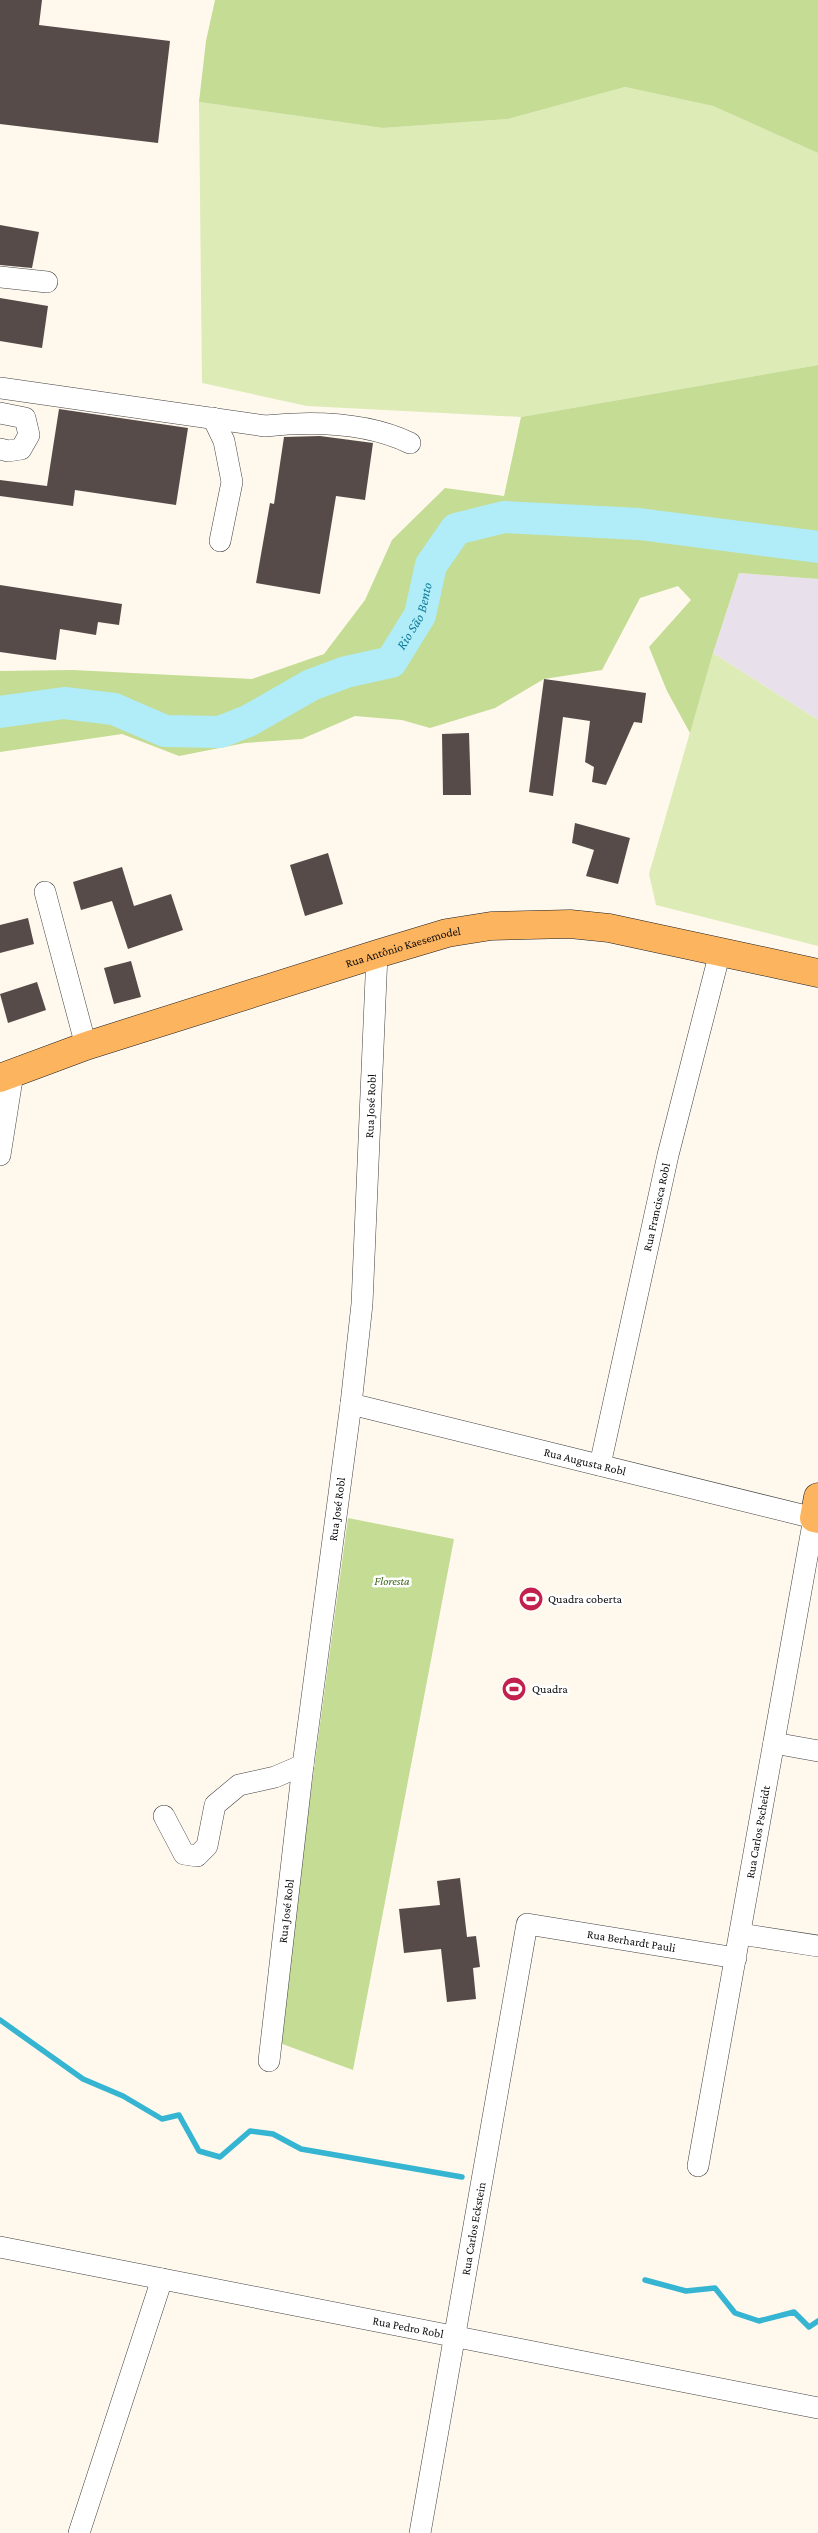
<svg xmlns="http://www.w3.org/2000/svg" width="818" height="2533" viewBox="0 0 818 2533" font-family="'Crimson Pro',serif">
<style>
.industrial{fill:#e8e1ec}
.green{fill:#ddebb6}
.forest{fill:#c4dc94}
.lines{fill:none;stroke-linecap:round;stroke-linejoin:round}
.stream{stroke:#35b5d1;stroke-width:5.5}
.river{stroke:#b0edf8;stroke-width:32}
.building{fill:#564b49}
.minor-casing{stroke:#404040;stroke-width:22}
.major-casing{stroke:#1e1e1e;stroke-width:29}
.minor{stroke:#fff;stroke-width:21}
.major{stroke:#fdb45f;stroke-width:28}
.labels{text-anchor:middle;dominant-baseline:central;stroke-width:5;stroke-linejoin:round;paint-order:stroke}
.street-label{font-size:12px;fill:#0d0d0d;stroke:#fff}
.park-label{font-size:12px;font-style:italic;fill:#3c671b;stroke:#fff}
.poi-label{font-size:12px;fill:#0d0d0d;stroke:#fff;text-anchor:start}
.water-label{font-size:14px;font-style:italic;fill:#127e9c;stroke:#fff}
</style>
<rect width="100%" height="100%" fill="#fff8ed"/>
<path class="industrial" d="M739,573L818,579V720L713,653Z"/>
<path class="green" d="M625,87L713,106L818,153V365L521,417L307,406L202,383L199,102L383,128L508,119Z
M713,653L818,720V946L656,905L649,874Z"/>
<path class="forest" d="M215,0H818V153L713,106L625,87L508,119L383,128L199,102L206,41Z
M818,365V579L739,573L713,653L690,733L667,691L649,647L691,600L678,586L640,598L602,670L544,679L495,708L430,728L402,720L355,716L302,739L245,743L179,756L122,734L0,752V671L73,670L252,679L324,654L365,600L392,540L445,488L504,496L521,417Z
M348,1518L454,1539L353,2070L277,2042Z"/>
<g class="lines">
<path class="stream" d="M0,2020L83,2079L123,2096L162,2119L179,2115L199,2151L220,2157L250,2131L273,2134L301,2149L462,2177
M645,2280L686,2291L715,2288L735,2313L759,2321L794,2312L809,2327L818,2321"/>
<path class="river" id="s1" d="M0,712L64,703L114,709L165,731L220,732L248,721L311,685L346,672L391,662L420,615L431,565L456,529L504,517L639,524L818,547"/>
</g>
<path class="building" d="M0,0H42L39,25L170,41L158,143L0,124Z
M0,225L39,232L32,268L0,265Z
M0,298L48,306L42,348L0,341Z
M59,409L188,428L176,505L75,490L73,506L0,496V480L47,486Z
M320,436L373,443L365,500L336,496L320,594L256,583L270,503L274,504L284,437Z
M0,585L122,604L119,625L98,622L96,635L60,629L56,660L0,652Z
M544,679L646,693L642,723L634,722L606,785L592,782L594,767L585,762L590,721L563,717L553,796L529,792Z
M469,733L471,795H443L442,734Z
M575,823L630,838L618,884L586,876L594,850L572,843Z
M328,853L343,904L305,916L290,865Z
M122,867L134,906L171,894L183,930L128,949L112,901L81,910L73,882Z
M28,918L34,944L0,953V925Z
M131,961L141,997L114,1004L104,968Z
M37,982L46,1010L8,1023L0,994Z
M460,1878L467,1937L476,1936L480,1967L473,1968L476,1999L447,2002L441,1949L404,1953L399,1909L440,1905L437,1881Z"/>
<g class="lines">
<defs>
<g id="minor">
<path d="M0,277L47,282"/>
<path d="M0,388L265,426C313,421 366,422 410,443"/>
<path d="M0,413L25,418L29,435L21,449L8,451L0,449"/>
<path d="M213,418L224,441L232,482L220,541"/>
<path d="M45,892L86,1046"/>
<path d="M0,1155L13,1073"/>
<path id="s2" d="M351,1404L814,1518L698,2166"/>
<path id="s3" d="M600,1465L668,1155L720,952"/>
<path d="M774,1743L818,1751"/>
<path d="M164,1816L184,1854L197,1856L207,1846L215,1805L239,1785L275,1777L303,1765"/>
<path d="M740,1934L818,1946"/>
<path id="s4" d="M269,2061L303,1765L351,1404L362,1304L377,954"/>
<path id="s5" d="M0,2247L818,2408"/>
<path d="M79,2533L162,2279"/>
<path id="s6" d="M420,2533L527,1924L736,1958"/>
</g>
<g id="major">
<path id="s7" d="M0,1078L86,1046L377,954L447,933L491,926L570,924L609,928L818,973"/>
<path d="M818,1497L814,1518L818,1519"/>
</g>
</defs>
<use href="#minor" class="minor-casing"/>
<use href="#major" class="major-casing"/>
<use href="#minor" class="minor"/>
<use href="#major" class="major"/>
</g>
<defs>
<symbol id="stadium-disc" viewBox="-11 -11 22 22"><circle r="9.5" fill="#c1214c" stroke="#fff"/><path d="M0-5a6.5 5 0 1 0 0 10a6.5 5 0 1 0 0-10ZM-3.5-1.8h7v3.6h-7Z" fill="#fff"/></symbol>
</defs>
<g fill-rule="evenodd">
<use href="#stadium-disc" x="517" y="1585" width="28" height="28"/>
<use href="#stadium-disc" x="500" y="1675" width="28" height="28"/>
</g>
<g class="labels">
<g class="street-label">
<text stroke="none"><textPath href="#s7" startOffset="424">Rua Antônio Kaesemodel</textPath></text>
<text stroke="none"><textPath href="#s4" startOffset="961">Rua José Robl</textPath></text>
<text stroke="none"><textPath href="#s3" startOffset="264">Rua Francisca Robl</textPath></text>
<text stroke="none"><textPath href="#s2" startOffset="241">Rua Augusta Robl</textPath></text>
<text stroke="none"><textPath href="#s4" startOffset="556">Rua José Robl</textPath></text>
<text transform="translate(758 1832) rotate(-80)">Rua Carlos Pscheidt</text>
<text stroke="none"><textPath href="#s4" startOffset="151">Rua José Robl</textPath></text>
<text stroke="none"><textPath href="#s6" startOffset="724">Rua Berhardt Pauli</textPath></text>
<text stroke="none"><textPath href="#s6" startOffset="309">Rua Carlos Eckstein</textPath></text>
<text stroke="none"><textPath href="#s5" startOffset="416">Rua Pedro Robl</textPath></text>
</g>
<g class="park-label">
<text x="392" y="1581">Floresta</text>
</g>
<g class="poi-label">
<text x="548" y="1599">Quadra coberta</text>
<text x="532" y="1689">Quadra</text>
</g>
<g class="water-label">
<text stroke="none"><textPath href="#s1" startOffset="464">Rio São Bento</textPath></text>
</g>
</g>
</svg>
